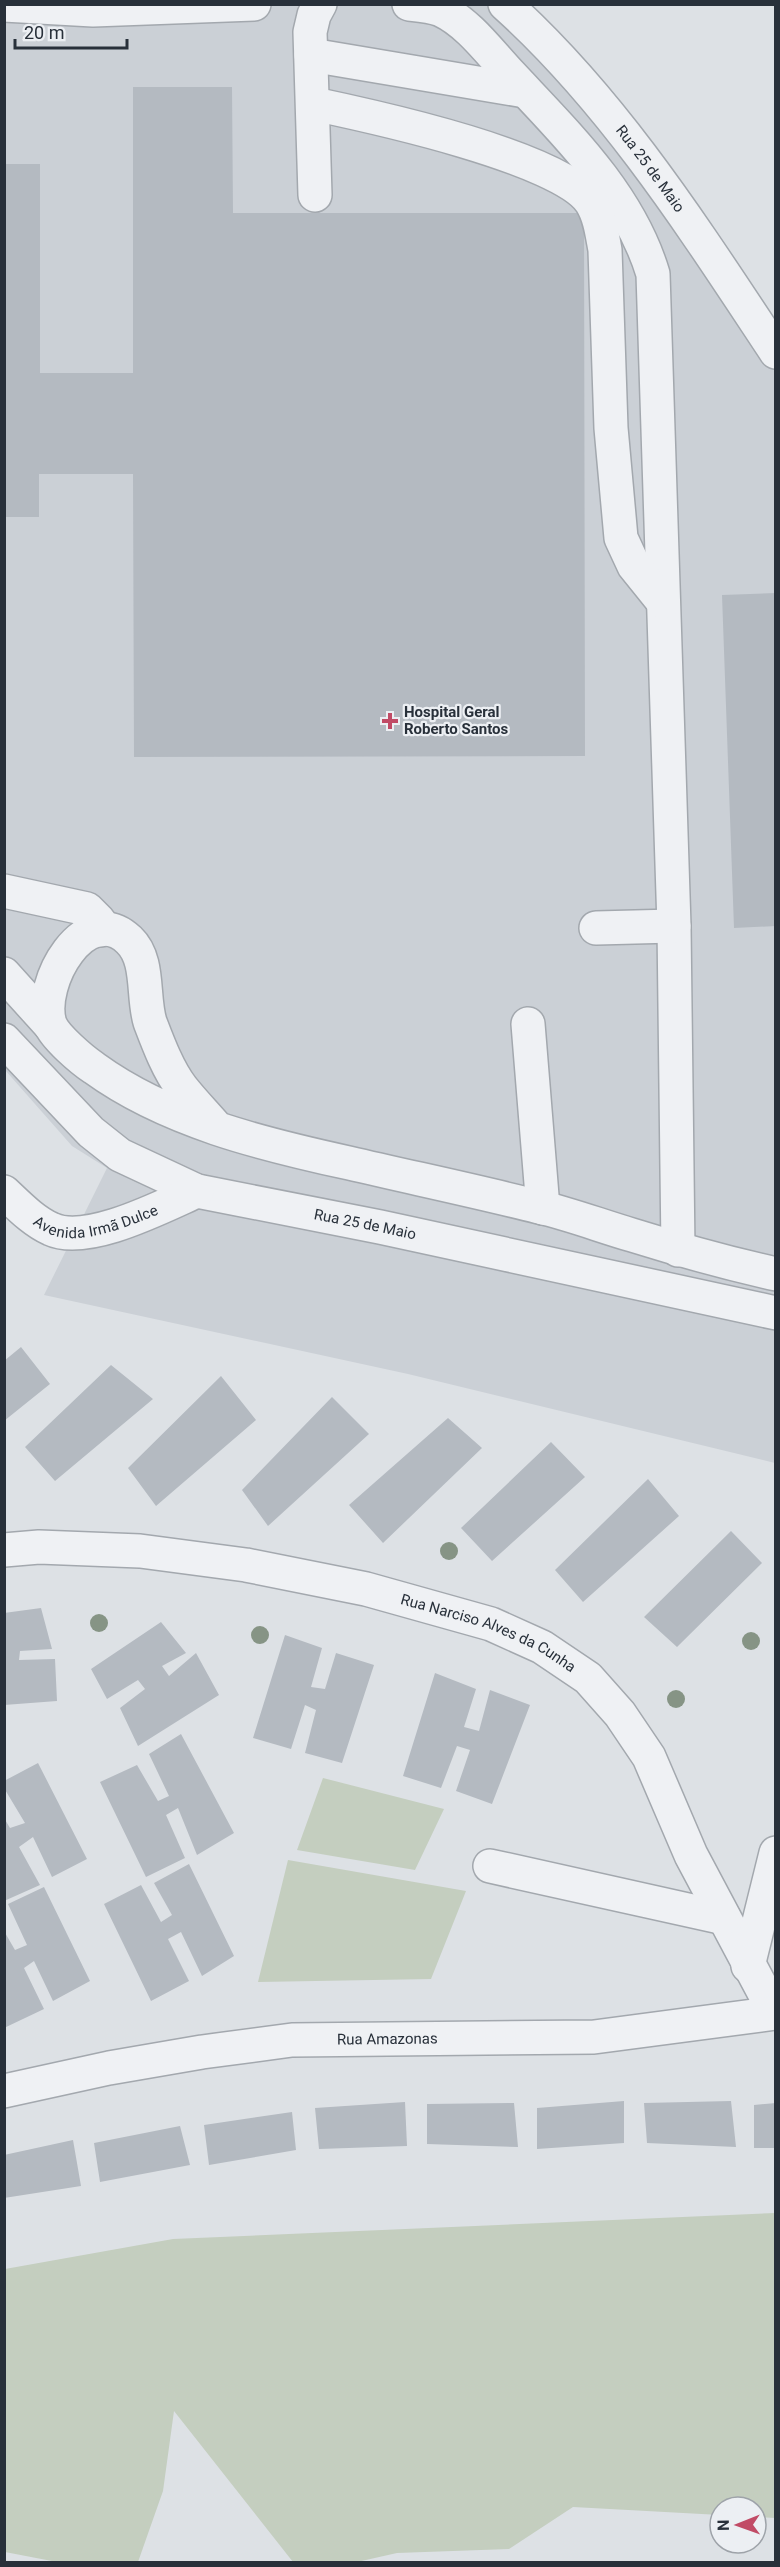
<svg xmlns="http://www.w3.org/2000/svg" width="780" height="2567" viewBox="0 0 780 2567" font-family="Roboto,sans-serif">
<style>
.built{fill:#cbd0d6}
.green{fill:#c4cebf}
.building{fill:#b4bac1}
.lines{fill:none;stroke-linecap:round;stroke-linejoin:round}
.minor-casing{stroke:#a3a8ae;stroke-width:36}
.minor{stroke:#eff1f4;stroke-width:33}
.tree{fill:#869485}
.poi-dot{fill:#c14b66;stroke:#eceff3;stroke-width:2}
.labels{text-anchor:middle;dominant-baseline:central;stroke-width:4.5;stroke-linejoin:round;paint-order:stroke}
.street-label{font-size:15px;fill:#28303a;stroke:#eceff3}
.poi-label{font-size:15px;font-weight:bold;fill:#28303a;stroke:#eceff3;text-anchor:start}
</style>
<rect width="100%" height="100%" fill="#dde1e5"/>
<path class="built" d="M4,5H527L775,372V1463L408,1374L44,1295L107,1168L72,1146L5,1070Z"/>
<path class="green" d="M323,1778L444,1809L415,1870L297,1850Z
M288,1860L466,1891L431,1979L258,1982Z
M775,2213V2518L756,2517V2507H720V2515L573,2507L509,2549L397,2553L357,2562H293L174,2411L163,2491L138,2562H57L5,2552V2269L173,2239Z"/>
<path class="building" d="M133,87H232L233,213H584L585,756L134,757L133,474H39V517H4V164H40V373H133Z
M776,593V926L734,928L722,595Z
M21,1347L50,1384L4,1421V1361Z
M111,1365L153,1399L55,1481L25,1447Z
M221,1376L256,1420L156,1506L128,1468Z
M332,1397L369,1434L268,1526L242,1490Z
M448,1418L482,1448L383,1543L349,1505Z
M551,1442L585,1477L492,1561L461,1528Z
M648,1479L679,1516L583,1602L555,1570Z
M731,1531L762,1563L677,1647L644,1617Z
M41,1608L52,1649L20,1651L19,1660L55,1659L57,1701L4,1705V1613Z
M161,1622L186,1653L162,1666L169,1676L196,1653L219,1695L138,1746L120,1708L145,1689L138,1680L107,1699L91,1669Z
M285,1635L322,1648L311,1687L325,1689L336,1653L374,1665L342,1763L305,1753L316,1710L305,1705L291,1749L253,1738Z
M435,1673L476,1689L464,1727L479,1731L490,1690L530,1705L492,1804L456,1791L470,1750L457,1746L441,1788L403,1776Z
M181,1734L234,1833L197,1855L178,1808L166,1815L185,1858L146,1877L100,1782L137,1765L158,1801L169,1796L149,1754Z
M38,1763L87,1859L52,1877L33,1837L19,1847L40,1885L4,1901V1818L10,1828L25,1823L4,1788V1781Z
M189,1864L234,1956L202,1976L181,1932L168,1939L189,1981L151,2001L104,1904L141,1885L161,1922L172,1915L154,1883Z
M44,1887L90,1981L53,2001L34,1961L24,1968L44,2009L4,2028V1931L15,1950L27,1945L8,1904Z
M624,2101V2143L537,2149V2108Z
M731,2101L736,2147L647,2143L644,2103Z
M405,2102L407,2146L319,2149L315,2108Z
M514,2103L518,2147L427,2144V2104Z
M776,2103V2148H754V2105Z
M292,2112L296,2150L209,2165L204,2125Z
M180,2126L190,2165L100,2182L94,2143Z
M73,2140L81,2186L4,2198V2155Z"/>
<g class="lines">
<defs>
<g id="minor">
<path d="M409,4C419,5 432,6 441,10C469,23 490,53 511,75C566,134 629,194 653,274L674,926L678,1250"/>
<path id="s1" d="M505,4C614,102 695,230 776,352"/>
<path d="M4,5L93,10L254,4"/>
<path d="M311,55L525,91"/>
<path d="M314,104C371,116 561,157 591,202C600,216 602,234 605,250L611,428L621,538L634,566L663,602"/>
<path d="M315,195L310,32L314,15L320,4"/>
<path d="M4,891L87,909L99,921L101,930"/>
<path d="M596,928L674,926"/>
<path d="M4,974L50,1025"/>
<path d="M528,1024L543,1208"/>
<path id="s2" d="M4,1040L91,1132L120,1155L197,1191L380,1227L776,1313"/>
<path d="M216,1127C205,1114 193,1102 182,1088C168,1070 158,1043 150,1022C142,996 150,960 129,940C86,899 37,983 50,1024C55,1037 82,1060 94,1068C167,1121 262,1144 349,1163C413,1178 476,1191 539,1207C570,1214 601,1226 632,1235C680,1250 727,1263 776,1274"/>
<path id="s3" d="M4,1192C18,1205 33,1221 51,1229C87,1246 163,1206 197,1191"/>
<path id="s4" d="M4,1550L39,1547L140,1551L246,1565L366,1589L491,1624L542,1647L588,1678L620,1714L649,1757L691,1855L775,2013"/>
<path d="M490,1866L724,1918"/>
<path d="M748,1966L776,1853"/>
<path id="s5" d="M4,2091L109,2068L202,2052L292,2040L594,2037L776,2013"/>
</g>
</defs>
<use href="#minor" class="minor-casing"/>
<use href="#minor" class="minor"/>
</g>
<g class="tree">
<circle cx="449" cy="1551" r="9"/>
<circle cx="99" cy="1623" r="9"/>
<circle cx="260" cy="1635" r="9"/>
<circle cx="751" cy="1641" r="9"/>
<circle cx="676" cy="1699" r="9"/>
</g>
<path class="poi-dot" d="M387 712h6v6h6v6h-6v6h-6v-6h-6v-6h6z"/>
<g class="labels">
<g class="street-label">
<text stroke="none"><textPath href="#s1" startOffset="220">Rua 25 de Maio</textPath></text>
<text stroke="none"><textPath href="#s3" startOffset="106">Avenida Irmã Dulce</textPath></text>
<text stroke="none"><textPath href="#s2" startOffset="420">Rua 25 de Maio</textPath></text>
<text stroke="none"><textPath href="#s4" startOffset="496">Rua Narciso Alves da Cunha</textPath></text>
<text stroke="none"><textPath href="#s5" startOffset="388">Rua Amazonas</textPath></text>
</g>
<g class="poi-label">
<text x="404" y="712">Hospital Geral<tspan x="404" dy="17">Roberto Santos</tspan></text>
</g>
</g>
<rect width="780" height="2567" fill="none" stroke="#28303a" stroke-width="12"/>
<g transform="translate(738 2525) rotate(269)"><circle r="28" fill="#eceff3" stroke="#9ea3a9" stroke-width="1.5"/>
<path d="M0-4.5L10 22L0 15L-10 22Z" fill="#c14b66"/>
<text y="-9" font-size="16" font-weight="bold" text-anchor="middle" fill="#28303a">N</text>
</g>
<path d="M15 39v9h112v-9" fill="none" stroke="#28303a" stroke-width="3"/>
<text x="24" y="39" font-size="18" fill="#28303a" stroke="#eceff3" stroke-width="4.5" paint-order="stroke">20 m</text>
</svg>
